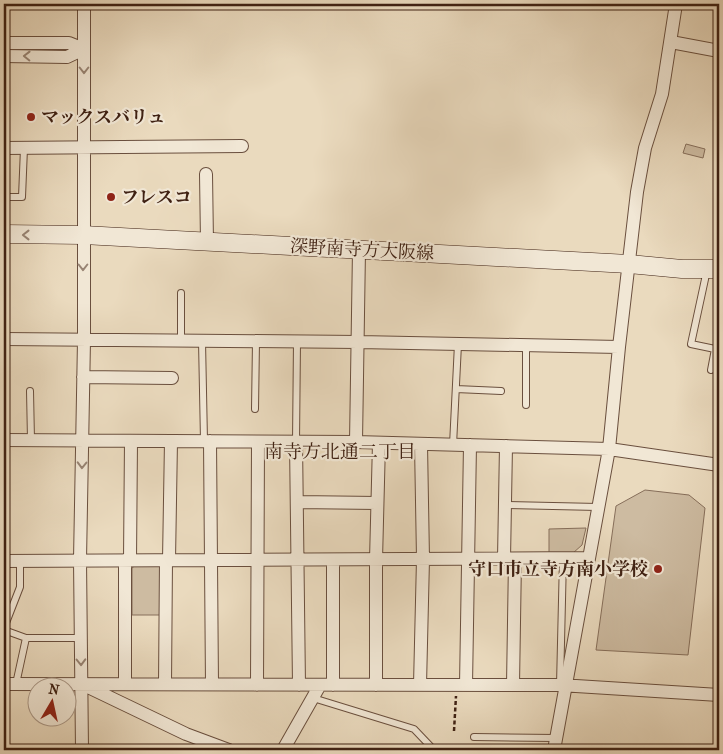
<svg xmlns="http://www.w3.org/2000/svg" width="723" height="754" viewBox="0 0 723 754" font-family="'IM FELL French Canon','Noto Serif JP',serif">
<style>
.green{fill:#cdbba1;stroke:#866e5a}
.lines{fill:none;stroke-linecap:round;stroke-linejoin:round}
.service-casing{stroke:#6a4f3e;stroke-width:8}
.minor-casing{stroke:#6a4f3e;stroke-width:14}
.secondary-casing{stroke:#3f2113;stroke-width:19}
.path{stroke:#3f2113;stroke-width:2.5;stroke-dasharray:4 2.5;stroke-linecap:butt}
.service{stroke:#f1e7d5;stroke-width:6}
.minor{stroke:#f1e7d5;stroke-width:12}
.secondary{stroke:#f1e7d5;stroke-width:18}
.oneway{stroke:#988474}
.poi-dot{fill:#8f2418;stroke:#f1e7d5;stroke-width:2}
.labels{text-anchor:middle;dominant-baseline:central;stroke-width:4.5;stroke-linejoin:round;paint-order:stroke}
.poi-label{font-size:18px;font-weight:bold;fill:#3f2113;stroke:#f1e7d5;text-anchor:start}
.street-label{font-size:18px;fill:#3f2113;stroke:#f1e7d5}
.neighbourhood-label{font-size:19px;fill:#3f2113;stroke:#f1e7d5}
</style>
<rect width="100%" height="100%" fill="#eadabe"/>
<filter id="stains"><feTurbulence type="fractalNoise" baseFrequency=".004" numOctaves="4"/><feColorMatrix values="0 0 0 0 .2 0 0 0 0 .09 0 0 0 0 .02 0 0 0 .5 -.17"/></filter>
<radialGradient id="worn" r=".72"><stop offset=".6" stop-color="#630" stop-opacity="0"/><stop offset="1" stop-color="#630" stop-opacity=".3"/></radialGradient>
<path class="green" d="M686,144L705,149L703,158L683,153Z
M645,490L689,495L705,508L688,655L596,650L616,506Z
M586,528L582,545L573,553H549V529Z
M137,564H160L164,615H132V568Z"/>
<g class="lines">
<defs>
<path id="service" d="M4,197H22L24,148
M707,270L691,344L715,349L711,370
M181,340V293
M202,341L204,441
M526,345V405
M456,389L501,391
M30,391L31,440
M255,409L256,341
M296,442L297,341
M453,445L458,344
M505,505L598,507
M4,628L20,587V561
M4,630L26,638H81
M16,684L26,638
M560,685L563,558
M313,698L414,729L434,750
M474,737L556,738"/>
<path id="minor" d="M671,42L719,51
M4,43H69L84,49
M4,56L67,57L84,49
M4,148L242,146
M206,174L207,242
M4,339L359,342L619,347
M83,377L172,378
M4,440L356,442L609,449L719,465
M210,441L212,684
M296,442L299,685
M356,442L359,250
M297,502L377,503
M504,559L506,446
M130,560L131,441
M169,560L171,441
M333,560V685
M4,561L589,558
M4,684L560,685L719,695
M125,684V560
M165,684L166,560
M257,685L258,442
M376,685V560L379,443
M420,685L423,559L421,444
M466,685L470,445
M513,685L515,559
M86,686L186,734L229,750
M82,750L80,560L84,340V4
M283,750L320,685
M554,750L609,449L619,347L637,192L645,148L662,94L676,4"/>
<path id="secondary" d="M4,234L83,235L629,264L682,269H719"/>
</defs>
<use href="#service" class="service-casing"/>
<use href="#minor" class="minor-casing"/>
<use href="#secondary" class="secondary-casing"/>
<path class="path" d="M454,731L456,696"/>
<use href="#service" class="service"/>
<use href="#minor" class="minor"/>
<use href="#secondary" class="secondary"/>
</g>
<defs><path id="oneway-chevron" d="M-2-3.5L2.5 0L-2 3.5" fill="none" stroke-width="1.6" stroke-linecap="round" stroke-linejoin="round" transform="scale(1.25)"/></defs>
<g class="oneway">
<use href="#oneway-chevron" transform="translate(27 56) rotate(-179)"/>
<use href="#oneway-chevron" transform="translate(84 70) rotate(90)"/>
<use href="#oneway-chevron" transform="translate(26 235) rotate(-180)"/>
<use href="#oneway-chevron" transform="translate(83 267) rotate(90)"/>
<use href="#oneway-chevron" transform="translate(82 465) rotate(91)"/>
<use href="#oneway-chevron" transform="translate(81 662) rotate(89)"/>
</g>
<g class="poi-dot">
<circle cx="31" cy="117" r="5"/>
<circle cx="111" cy="197" r="5"/>
<circle cx="658" cy="569" r="5"/>
</g>
<g class="labels">
<g class="poi-label">
<text x="41" y="117">マックスバリュ</text>
<text x="121" y="197">フレスコ</text>
<text x="648" y="569" text-anchor="end">守口市立寺方南小学校</text>
</g>
<g class="street-label">
<text transform="translate(362 250) rotate(3)">深野南寺方大阪線</text>
</g>
<g class="neighbourhood-label">
<text x="340" y="452">南寺方北通二丁目</text>
</g>
</g>
<rect width="723" height="754" fill="none" stroke="#eadabe" stroke-width="20"/>
<rect x="5" y="5" width="713" height="744" fill="none" stroke="#3f2113" stroke-width="2.5"/>
<rect x="10" y="10" width="703" height="734" fill="none" stroke="#3f2113"/>
<g transform="translate(52 702) rotate(9)"><circle r="24" fill="#f1e7d5" stroke="#aa9887"/>
<path d="M0-4L9 19L0 12L-9 19Z" fill="#8f2418"/>
<text y="-8" font-size="14" font-weight="bold" text-anchor="middle" fill="#3f2113">N</text>
</g>
<rect width="100%" height="100%" filter="url(#stains)"/>
<rect width="100%" height="100%" fill="url(#worn)"/>
</svg>
